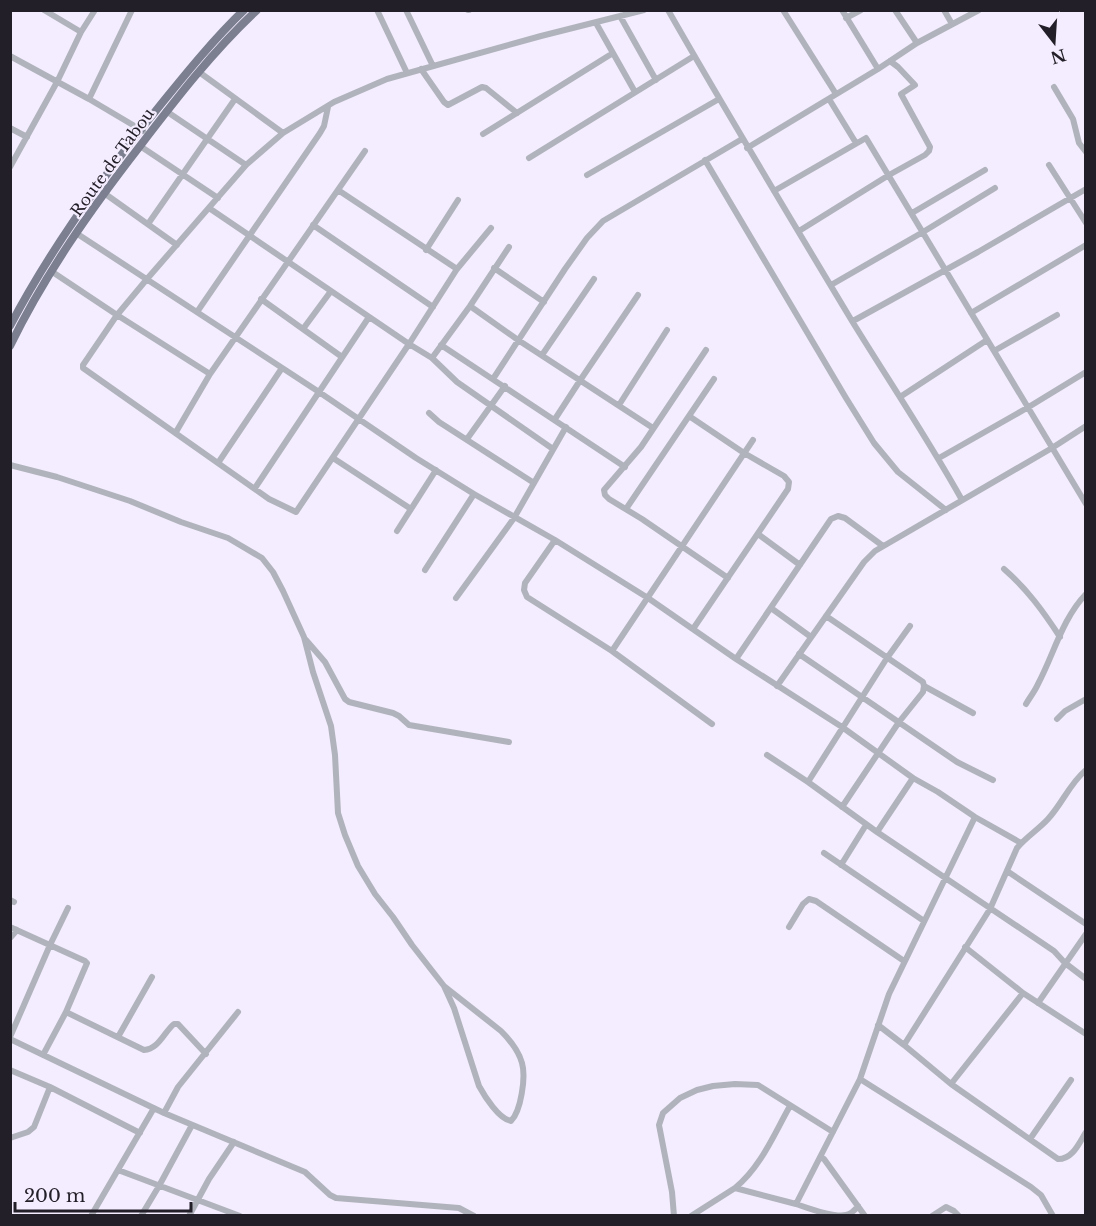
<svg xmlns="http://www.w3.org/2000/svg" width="1096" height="1226" viewBox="0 0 1096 1226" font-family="'Libre Baskerville',serif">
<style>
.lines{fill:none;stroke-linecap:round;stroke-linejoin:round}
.minor{stroke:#b0b3bc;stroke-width:6}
.major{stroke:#7b7f90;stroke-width:8}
.labels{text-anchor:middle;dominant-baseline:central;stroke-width:4.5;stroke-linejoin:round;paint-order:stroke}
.street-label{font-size:16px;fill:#231f28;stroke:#f4edff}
</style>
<rect width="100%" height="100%" fill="#f4edff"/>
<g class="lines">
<path class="minor" d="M44,10L81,32
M377,10L407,73
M406,10L433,66
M468,10H469
M668,10C728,115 790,218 852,321C889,381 928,439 962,500
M783,10L836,94
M842,10L878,69
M895,10L917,43
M944,10L952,24
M620,16L656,80
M846,18L861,10
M596,23L635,92
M10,56L89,99L143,131
M421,69L444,102L448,105L482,87L486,88L517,113
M199,72L283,133
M1054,87L1073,119L1079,143L1086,152
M89,99L132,10
M829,99L856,143
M166,111L246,165
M10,128L27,137
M483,134L613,53
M140,146L218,198
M747,148L878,69L917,43L979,10
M529,158L694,56
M705,160L846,398L874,443L898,472L946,510
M1049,165L1086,223
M10,167L57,82L81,32L95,10
M587,175L719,99
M338,190L457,269
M774,191L866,138L1086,504
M104,193L177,245
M209,208L409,344L432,358L457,382L553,449
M912,213L985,170
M148,224L235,99
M313,225L433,307
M491,228L457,269L409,344L296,512L269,499L83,368V365L117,315L147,279L246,165L283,133L334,102L387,79L541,36L644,10
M799,231L889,175L925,155L929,151L930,147L901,94L915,85L898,67L890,61
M76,233L319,392L416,458L474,494L555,540L648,598L736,659L842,727L913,778L877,832L1054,951L1065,963L1086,979
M426,250L458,200
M494,268L544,302
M51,271L117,315L210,374
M831,285L923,232L995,188
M261,299L342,357
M470,306L518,340L653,428
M197,312L320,133L324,126L328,107
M971,313L1086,245
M853,321L978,252L1086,189
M303,329L331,291
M441,345L625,467
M706,350L641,447L604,490L605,495L609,499L642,519L728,578
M994,351L1057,315
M542,355L594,279
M432,358L470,306L509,247
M493,379L565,269L587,238L603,221L742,139
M900,397L987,340
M619,405L667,330
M429,413L439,422L534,483
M689,416L744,453L784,476L789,482L788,489L693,629
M555,419L581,379L638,295
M176,432L210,374L365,151
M467,439L505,386
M333,458L411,509
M939,458L1027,408L1086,372
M218,463L282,368
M10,465L57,477L130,501L181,522L228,538L262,558L273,572L283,591L304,637L313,672L331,726L335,755L338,813L345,835L358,866L375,894L393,917L412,945L444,986L501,1031C509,1039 519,1052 522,1063C526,1077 521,1111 511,1121C499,1119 485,1097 479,1086L454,1008L444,986
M255,488L369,317
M626,509L714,379
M397,531L436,470
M758,534L800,565
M555,540L525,583L524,590L527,597L612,651
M1004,569C1027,589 1043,611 1060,637
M425,570L474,494
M456,598L514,518L566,427
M771,608L811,637
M826,616L923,682L924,686L923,692L899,722L842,807
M306,640L325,662L345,699L349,702L393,713L399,716L409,725L509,742
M799,654L957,762L993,780
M736,659L831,519L838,516L845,518L883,546
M777,686L864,562L875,551L1052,448L1086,426
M924,686L973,713
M1026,704C1030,697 1035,691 1038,684C1054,654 1062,619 1086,594
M1057,719L1065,711L1086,699
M712,724L612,651L753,440
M767,755L808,782L877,832
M913,778L938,792L975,817L1021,843
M808,782L887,658L910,626
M824,853L924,921
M841,865L866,825
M1007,871L1086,924
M10,900L14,902
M10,927L85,961L87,963L66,1012L43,1055
M789,927L803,904L809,899L816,901L904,961
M10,938L17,930
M965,947L1023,993L1086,1034
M1038,1003L1086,934
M66,1012L144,1050C159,1049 164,1032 174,1024H178L206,1054
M878,1025L904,1045L951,1084L1058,1159C1073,1159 1079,1143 1086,1132
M10,1037L50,945L68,908
M118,1037L152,977
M10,1039L164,1113L305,1172L330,1195L336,1198L459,1208L474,1216
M904,1045L990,909L1017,848C1026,837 1039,829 1048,819C1062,804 1070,783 1086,770
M10,1070L50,1087L140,1133
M860,1079L889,994L975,817
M951,1084L1023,993
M164,1113L178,1087L238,1012
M10,1138L28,1132L34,1127L50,1087
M1030,1139L1071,1080
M820,1157L824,1159L865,1216
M118,1170L240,1216
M735,1188C761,1167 774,1134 790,1106
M858,1206C855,1210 851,1214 846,1215C833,1218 808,1208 796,1204L860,1079L1031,1187L1041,1195L1053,1216
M91,1216L154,1108
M141,1216L159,1186L192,1125
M189,1216L209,1179L234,1142
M674,1216L672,1192L659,1125L663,1113L680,1098L697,1090L713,1086L735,1084L758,1085L833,1132
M691,1216L735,1188L796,1204
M932,1216L946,1207L954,1211L959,1216"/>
<path class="major" d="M10,326C52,246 106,172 162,103C188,71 214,39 244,10
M10,346C45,274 91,209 140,146C176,99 213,51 257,10"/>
</g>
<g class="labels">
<g class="street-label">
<text transform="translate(112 162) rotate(-54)">Route de Tabou</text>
</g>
</g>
<rect width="1096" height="1226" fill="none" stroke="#231f28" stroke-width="24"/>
<g transform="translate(1054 42) rotate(163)" stroke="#f4edff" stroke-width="4.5" paint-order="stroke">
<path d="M0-4.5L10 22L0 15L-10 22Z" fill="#231f28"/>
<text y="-9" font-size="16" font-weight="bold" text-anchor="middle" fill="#231f28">N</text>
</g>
<path d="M15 1202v9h176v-9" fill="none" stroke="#231f28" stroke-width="3"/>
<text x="24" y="1202" font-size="18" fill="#231f28" stroke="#f4edff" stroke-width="4.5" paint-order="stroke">200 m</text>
</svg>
